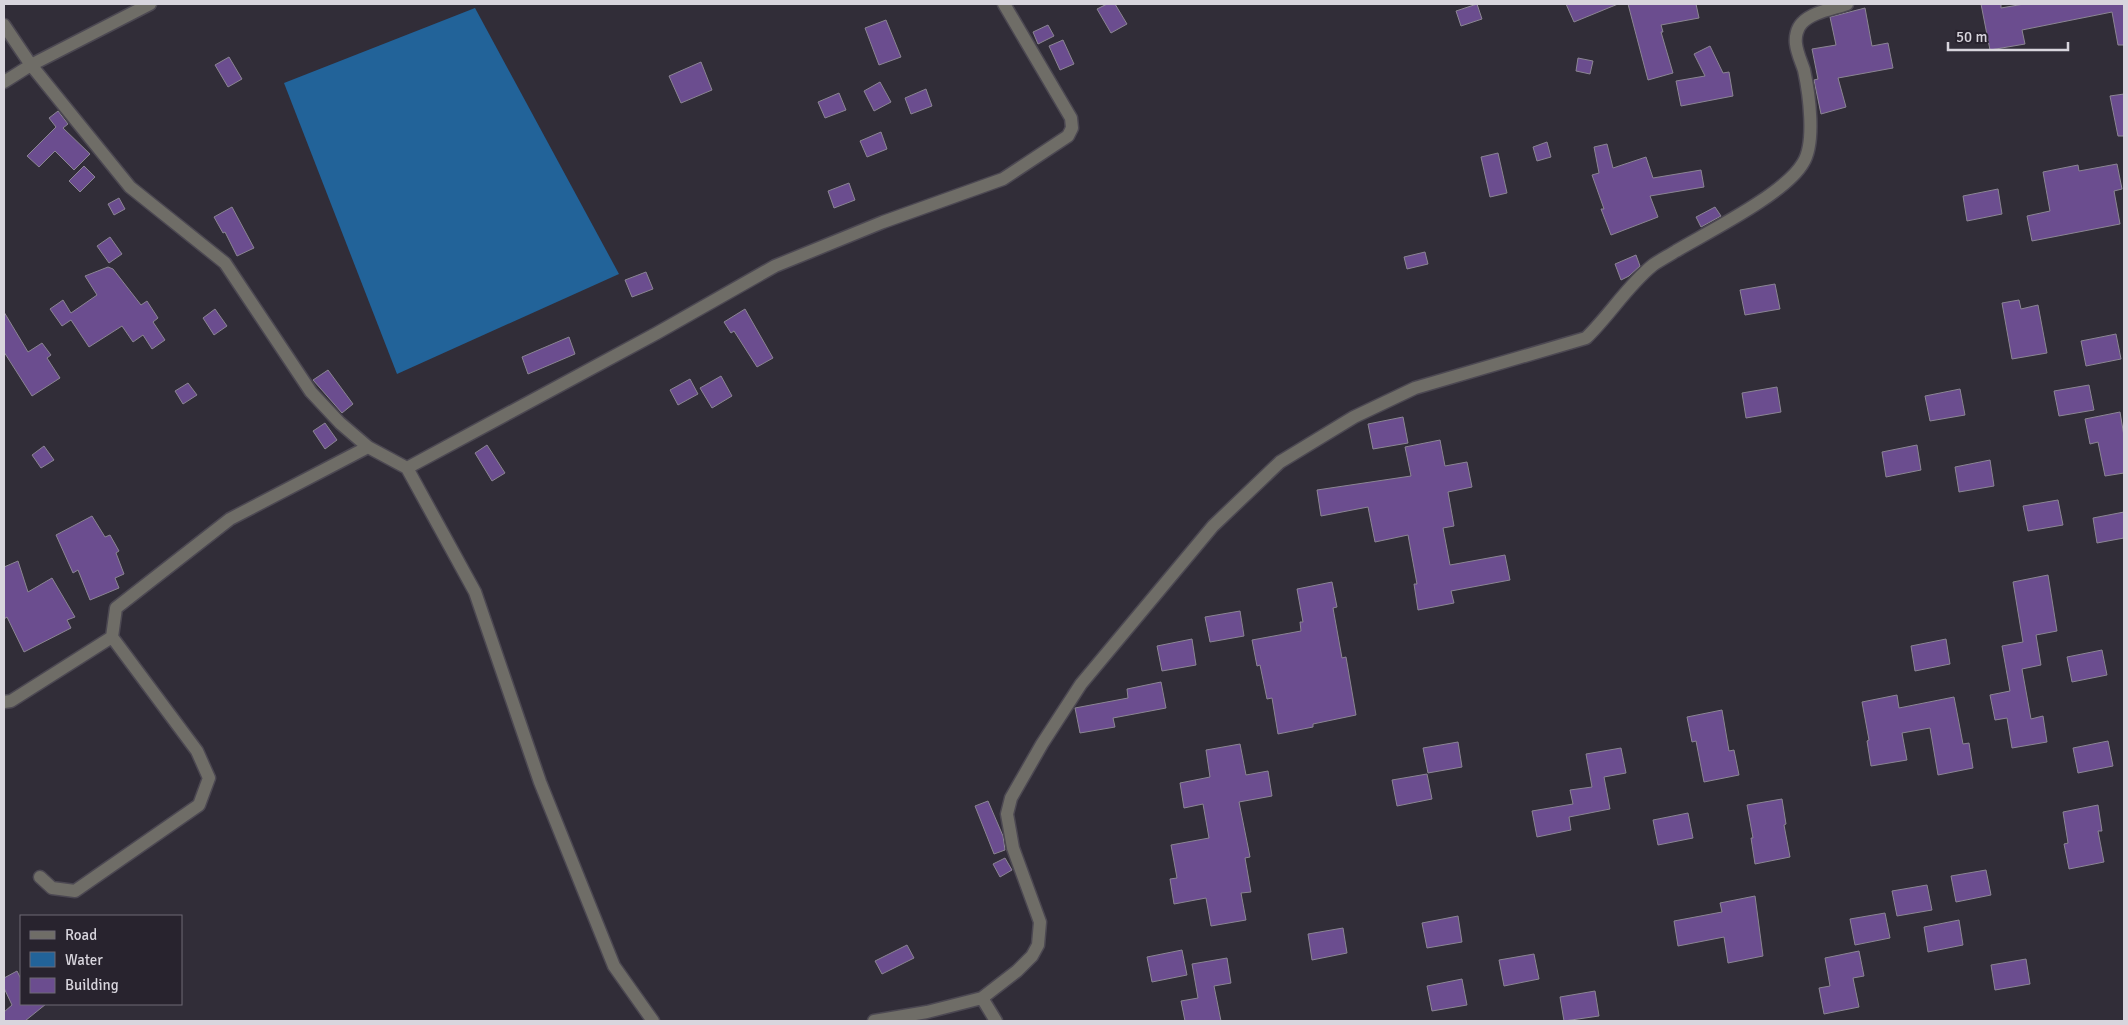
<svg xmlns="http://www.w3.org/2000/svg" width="2128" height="1025" viewBox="0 0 2128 1025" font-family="Signika,sans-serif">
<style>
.water{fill:#226399}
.building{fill:#6b4d8f;stroke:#8b8593}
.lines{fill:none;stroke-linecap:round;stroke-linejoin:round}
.minor-casing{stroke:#4c4852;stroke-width:15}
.minor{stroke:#6f6d67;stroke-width:12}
</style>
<rect width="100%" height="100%" fill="#312d38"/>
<path class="water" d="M475,8L619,274L397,374L284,83Z"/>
<path class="building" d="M1107,4H1115L1127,24L1111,33L1097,9Z
M1477,4L1482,19L1461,26L1456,11Z
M1566,4H1618L1574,22Z
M1628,4H1696L1699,18L1661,25L1663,32H1661L1673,73L1648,80Z
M1981,4H2001V8L2024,4H2124V45H2118L2112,12L2022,30L2025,44L1990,50Z
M1865,8L1872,46L1888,43L1893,68L1838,78L1846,107L1821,114L1814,80L1818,79L1812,49L1836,45L1830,17Z
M886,20L901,57L879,65L865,28Z
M1048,25L1054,36L1038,44L1033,32Z
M1063,40L1074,64L1060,70L1049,46Z
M1710,46L1723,73L1729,72L1733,96L1681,106L1676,81L1705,76L1694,54Z
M229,57L242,79L228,87L215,65Z
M1578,58L1593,61L1590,74L1576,71Z
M701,62L712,90L681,103L669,76Z
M880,82L891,102L874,111L864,91Z
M926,89L932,106L911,114L905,98Z
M839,93L846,110L825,118L818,102Z
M2124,94V136H2118L2110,96Z
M58,111L68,124L63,128L90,154L74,170L55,151L39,167L27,156L56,127L49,118Z
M881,132L887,149L867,157L860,141Z
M1547,142L1551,157L1537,161L1533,147Z
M1607,144L1613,168L1646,157L1653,178L1701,170L1704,187L1650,196L1658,217L1611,235L1601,209H1604L1592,175L1599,173L1594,147Z
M1498,153L1507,193L1490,197L1481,157Z
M2117,164L2122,189L2114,191L2120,224L2032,241L2027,216L2050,211L2043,172L2078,165L2079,171Z
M84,166L95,177L80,192L69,181Z
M849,183L855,200L834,208L828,191Z
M1998,189L2002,214L1967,221L1963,196Z
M119,198L125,209L114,215L108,204Z
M232,207L254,248L237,256L225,232L223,233L214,217Z
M1715,207L1721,216L1701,227L1696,217Z
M110,237L122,254L109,263L97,246Z
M1425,252L1428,264L1407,269L1404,257Z
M1636,255L1640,266L1629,276L1621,280L1615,264Z
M108,267L113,269L141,305L147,301L158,318L153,322L165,340L152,349L143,335L133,342L122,326L89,347L71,320L62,326L50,309L63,300L71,313L97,295L85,276Z
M646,272L653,289L632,297L625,280Z
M1775,284L1780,309L1745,315L1740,290Z
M2019,300L2021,309L2038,305L2047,353L2012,359L2002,303Z
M215,309L227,326L214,335L203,318Z
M745,309L773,358L757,367L734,331L731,333L724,322Z
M4,312L28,352L42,343L51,355L47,358L60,378L32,396L4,352Z
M2116,334L2121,359L2086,366L2081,341Z
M569,337L575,354L528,374L522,357Z
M328,370L353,404L342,413L313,380Z
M721,376L732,396L712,408L700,388Z
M690,379L698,394L678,405L670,390Z
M188,383L197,395L183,404L175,391Z
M2089,385L2094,410L2059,416L2054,391Z
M1777,387L1781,412L1746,418L1742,393Z
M1960,389L1965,415L1930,421L1925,396Z
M2120,412L2124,436V473L2105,476L2098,442L2090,444L2085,419Z
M1403,417L1408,443L1373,449L1368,424Z
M325,423L337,440L325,449L313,431Z
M1440,440L1445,466L1467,462L1472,487L1448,492L1454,526L1443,528L1450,565L1505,555L1510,580L1451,591L1454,603L1418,610L1414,584H1417L1408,535L1375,542L1368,507L1321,516L1317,490L1411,476L1405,447Z
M487,445L505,473L492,481L475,453Z
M1917,445L1921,470L1886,477L1882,452Z
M44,446L54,460L41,468L32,455Z
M1990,460L1994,486L1959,492L1955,467Z
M2058,500L2063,525L2028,531L2023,506Z
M2124,512V538L2097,543L2093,518Z
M92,516L105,537L110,535L119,551L116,553L124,574L115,578L119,588L90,600L78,570L73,573L56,535Z
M18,561L28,592L52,578L75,617L67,620L71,628L24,652L7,617L4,619V567Z
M2048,575L2057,631L2036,635L2041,665L2022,669L2031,719L2043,716L2047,742L2012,748L2007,718L1995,720L1990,695L2010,691L2002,646L2023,642L2013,582Z
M1332,582L1337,607L1333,608L1342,658L1346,657L1356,715L1313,724V727L1278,734L1272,698L1267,699L1260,665L1257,666L1252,640L1301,631L1300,622H1303L1297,589Z
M1240,611L1244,636L1210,642L1205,617Z
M1192,639L1196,665L1162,671L1157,646Z
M1946,639L1950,664L1915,671L1911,646Z
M2102,650L2107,675L2072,682L2067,657Z
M1161,682L1166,708L1113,718L1115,727L1080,733L1075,708L1128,698L1127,689Z
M1897,695L1899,708L1954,697L1963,744L1969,743L1973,768L1938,775L1930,728L1902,733L1907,760L1871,766L1867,741L1869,740L1862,702Z
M1722,710L1729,751L1734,750L1739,775L1704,782L1696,741L1692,742L1687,717Z
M2108,741L2113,766L2078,773L2073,748Z
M1458,742L1462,767L1428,773L1423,748Z
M1240,744L1246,775L1268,771L1272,796L1239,802L1250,857L1245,858L1251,892L1241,893L1246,920L1211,926L1206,898L1174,904L1170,879L1177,878L1171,845L1209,838L1203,804L1184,808L1180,783L1210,777L1206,750Z
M1621,748L1626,773L1604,777L1610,809L1569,817L1571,830L1537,837L1532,811L1573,804L1570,790L1592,787L1586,754Z
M1427,774L1432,799L1397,806L1392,780Z
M1782,799L1786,824L1784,825L1790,857L1755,864L1751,838H1753L1747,805Z
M988,801L1003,836L1005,850L994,854L975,806Z
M2098,805L2102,831H2098L2104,862L2069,869L2064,844L2068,843L2063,812Z
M1688,813L1693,838L1658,845L1653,820Z
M1005,858L1012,870L1000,877L993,864Z
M1986,870L1991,895L1956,902L1951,876Z
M1927,885L1932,910L1897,916L1892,891Z
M1755,896L1763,956L1728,963L1724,937L1678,946L1674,921L1722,912L1720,903Z
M1885,913L1890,938L1855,945L1850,919Z
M1458,916L1462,942L1427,948L1422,923Z
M1959,920L1963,945L1928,952L1924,927Z
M1343,928L1347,953L1312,960L1308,934Z
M907,945L914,958L882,974L875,961Z
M1182,950L1187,975L1152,982L1147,957Z
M1859,951L1864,976L1853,978L1859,1007L1824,1014L1819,988L1830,986L1825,958Z
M1534,954L1539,979L1504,986L1499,960Z
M1227,958L1231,983L1214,986L1221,1021H1185L1181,1001L1198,998L1192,964Z
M2026,959L2030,984L1995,990L1991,965Z
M17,971L21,979V1004H46L25,1021H4V1012L12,1005L4,988V978Z
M1462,979L1467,1005L1432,1011L1427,986Z
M1595,991L1599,1016L1564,1021L1560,997Z"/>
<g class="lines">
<defs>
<path id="minor" d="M4,25L31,65L130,187L225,263L311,392L340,423L368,447L407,468L475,592L540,782L614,966L653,1021
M4,82L31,65L150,4
M407,468L657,333L775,266L883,222L1003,179L1068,136L1072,128L1071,118L1004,4
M4,702L11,701L112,637
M40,877L52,888L75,891L199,805L209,778L197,751L112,637L116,608L230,519L368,447
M982,998L996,1021
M874,1021L927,1012L982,998L1017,971L1032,956L1038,945L1040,922L1013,848L1007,814L1011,798L1042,744L1081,684L1213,526L1280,462L1354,417L1415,388L1586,338C1610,315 1627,286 1653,265C1660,260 1668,256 1676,251C1708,232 1785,194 1803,163C1816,143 1809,93 1804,70C1801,61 1797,53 1796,44C1795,37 1797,28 1802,23C1812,12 1833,9 1847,4"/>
</defs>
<use href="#minor" class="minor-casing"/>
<use href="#minor" class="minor"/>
</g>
<rect width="2128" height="1025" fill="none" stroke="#d8d5dd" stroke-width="10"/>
<rect x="20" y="915" width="162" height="90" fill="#28232e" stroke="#6e6a74"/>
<rect x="30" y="931" width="25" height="8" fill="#6f6d67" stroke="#6e6a74"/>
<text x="65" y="940" font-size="15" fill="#d8d5dd">Road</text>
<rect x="30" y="952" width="25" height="15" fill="#226399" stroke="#6e6a74"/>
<text x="65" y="965" font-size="15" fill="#d8d5dd">Water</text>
<rect x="30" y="978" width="25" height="15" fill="#6b4d8f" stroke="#6e6a74"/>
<text x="65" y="990" font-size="15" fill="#d8d5dd">Building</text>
<path d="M1948 42v8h120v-8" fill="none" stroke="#d8d5dd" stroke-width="2.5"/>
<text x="1956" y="42" font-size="15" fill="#d8d5dd" stroke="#28232e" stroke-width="4" paint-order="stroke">50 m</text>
</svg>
